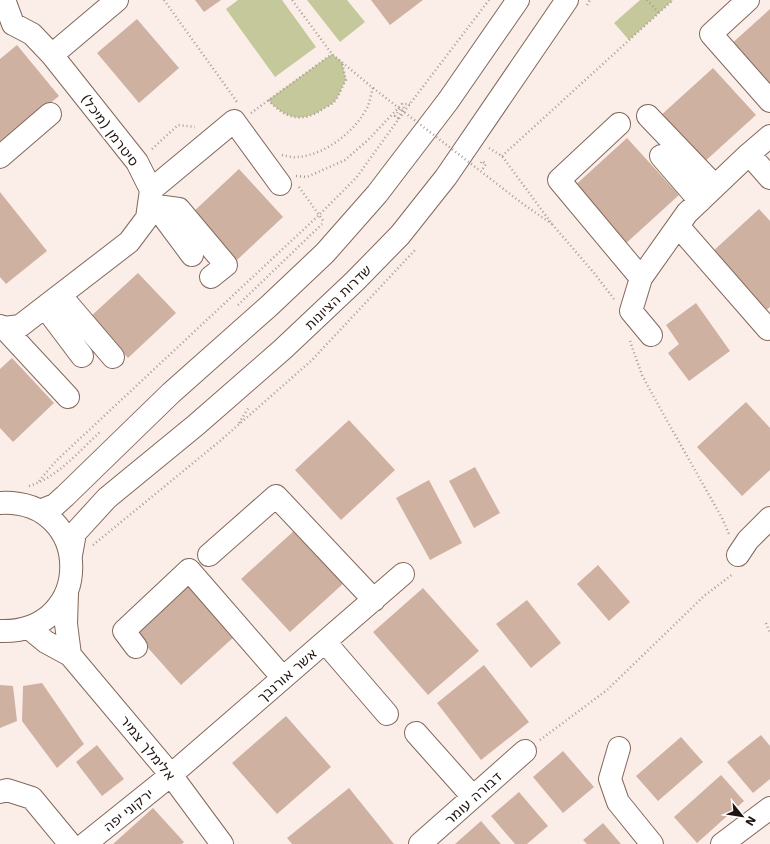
<svg xmlns="http://www.w3.org/2000/svg" width="770" height="844" viewBox="0 0 770 844" font-family="'DejaVu Sans',Heebo,sans-serif">
<style>
.green{fill:#c4c89b}
.building{fill:#cfb1a2}
.lines{fill:none;stroke-linecap:round;stroke-linejoin:round}
.minor-casing{stroke:#83685b;stroke-width:24}
.path{stroke:#a89b96;stroke-width:2.5;stroke-dasharray:1 3;stroke-linecap:butt}
.minor{stroke:#fff;stroke-width:22}
.path-bridge{stroke:#a89b96;stroke-width:2.5;stroke-dasharray:1 3;stroke-linecap:butt}
.labels{text-anchor:middle;dominant-baseline:central;stroke-width:4;stroke-linejoin:round;paint-order:stroke}
.street-label{font-size:14px;fill:#1f140f;stroke:#fff}
</style>
<rect width="100%" height="100%" fill="#fbeee8"/>
<path class="green" d="M238,0H282L316,47L275,77L226,9Z
M307,0H347L365,22L340,42Z
M640,0H673L629,40L614,23Z
M332,54L342,62L346,80C342,86 339,97 334,102C331,105 326,107 323,109C301,124 285,118 268,100Z"/>
<path class="building" d="M195,0H221L204,12Z
M371,0H423L390,25Z
M770,9V91L729,46Z
M137,19L179,68L139,103L97,53Z
M17,45L59,96L0,144V59Z
M713,68L756,115L702,164L659,117Z
M627,138L679,195L623,246L571,189Z
M239,169L283,217L237,260L192,213Z
M0,192L47,251L6,284L0,277Z
M759,209L770,221V307L764,312L711,253Z
M138,273L176,313L128,358L90,317Z
M696,303L730,351L689,381L668,353L679,344L666,325Z
M12,358L54,403L13,442L0,428V369Z
M746,402L770,428V470L742,496L697,447Z
M349,420L395,470L341,520L295,470Z
M475,467L500,513L474,528L449,481Z
M429,480L462,543L430,560L396,498Z
M296,529L345,582L290,632L241,579Z
M598,565L630,602L609,621L577,584Z
M188,582L235,636L181,685L133,631Z
M423,588L479,651L428,695L373,632Z
M527,600L561,643L531,668L496,624Z
M484,665L529,722L481,760L437,703Z
M42,683L84,744L57,768L22,721L23,686Z
M0,685L13,686L17,721L0,728Z
M286,716L331,767L277,814L232,763Z
M761,735L770,746V779L753,793L727,762Z
M681,737L703,762L658,801L636,776Z
M97,745L124,779L102,796L76,762Z
M563,751L594,787L563,813L533,777Z
M721,775L744,801L697,843L674,817Z
M349,788L394,844H292L287,838Z
M519,792L548,826L527,844H515L491,816Z
M153,808L184,842L182,844H113Z
M481,821L501,844H455Z
M603,823L621,844H587L583,840Z"/>
<g class="lines">
<defs>
<path id="minor" d="M2,0L6,5L13,24
M748,0L711,34L770,101
M52,55L117,0
M648,116L715,186
M619,124L559,180L641,278
M749,154L770,178
M661,156L700,201
M0,157L50,114
M151,190L234,121L280,184
M149,205L179,209L226,265L211,277
M149,205L163,216L192,255
M678,226L768,329L770,327
M60,295L113,357
M45,307L82,356
M0,326L4,328L20,326L129,242L147,218L151,190L137,162L52,55L32,34L13,24
M4,328L68,397
M651,335L631,311L641,278L687,213L749,154L770,136
M0,503C94,498 96,634 0,631
M40,511L55,505L65,496L171,393L269,306L325,253L377,194L448,101L518,0
M71,555L75,533L107,498L196,425L283,349L355,281L400,235L446,177L567,0
M209,555L276,496L374,600
M738,555L748,540L770,518
M67,593L66,624L70,655
M29,628L46,642L70,655L171,775L222,844
M325,642L387,714
M136,647L124,631L189,570L283,678
M416,733L473,797
M619,748L610,779L618,802L652,844
M0,792L7,790L32,798L70,844
M85,844L171,775L403,574
M420,844L525,751
M722,844L770,808"/>
</defs>
<use href="#minor" class="minor-casing"/>
<path class="path" d="M164,0L237,102
M647,0L659,13
M587,5L590,0
M268,100C285,118 301,124 323,109C326,107 331,105 334,102C339,97 342,86 346,80L342,62
M400,109L395,116L398,118L404,108L402,104
M251,113L332,54
M489,148L502,156L552,224L594,273L614,299
M152,149L178,125L195,127
M282,155C287,156 293,158 298,157C325,155 356,131 368,106C370,101 371,94 373,88L332,54L292,0
M502,156L673,0
M481,163L482,161L486,164L481,171
M296,176L307,177L345,160L368,140L402,104H410
M299,187L324,222
M238,305L322,224
M630,341L642,375L661,410L722,518L729,534
M239,423L249,407
M39,481L56,461L319,215L356,178L406,109L489,0
M29,486C57,478 79,451 100,432
M93,545L220,441L311,361L416,249
M766,623L770,633
M540,740L607,690L704,596L733,574"/>
<use href="#minor" class="minor"/>
<path class="path-bridge" d="M373,88L523,204L552,224"/>
</g>
<g class="labels">
<g class="street-label">
<text transform="translate(110 130) rotate(53)">סיטרמן (מיכל)</text>
<text transform="translate(338 297) rotate(-44)">שדרות הציונות</text>
<text transform="translate(287 675) rotate(-41)">אשר אורנבך</text>
<text transform="translate(148 748) rotate(51)">אלימלך צמיר</text>
<text transform="translate(473 798) rotate(-42)">דבורה עומר</text>
<text transform="translate(128 810) rotate(-39)">ירקוני יפה</text>
</g>
</g>
<g transform="translate(742 816) rotate(120)" stroke="#ffffff" stroke-width="3" paint-order="stroke">
<path d="M0-3L7 15L0 10L-7 15Z" fill="#1f140f"/>
<text y="-6" font-size="11" font-weight="bold" text-anchor="middle" fill="#1f140f">N</text>
</g>
</svg>
